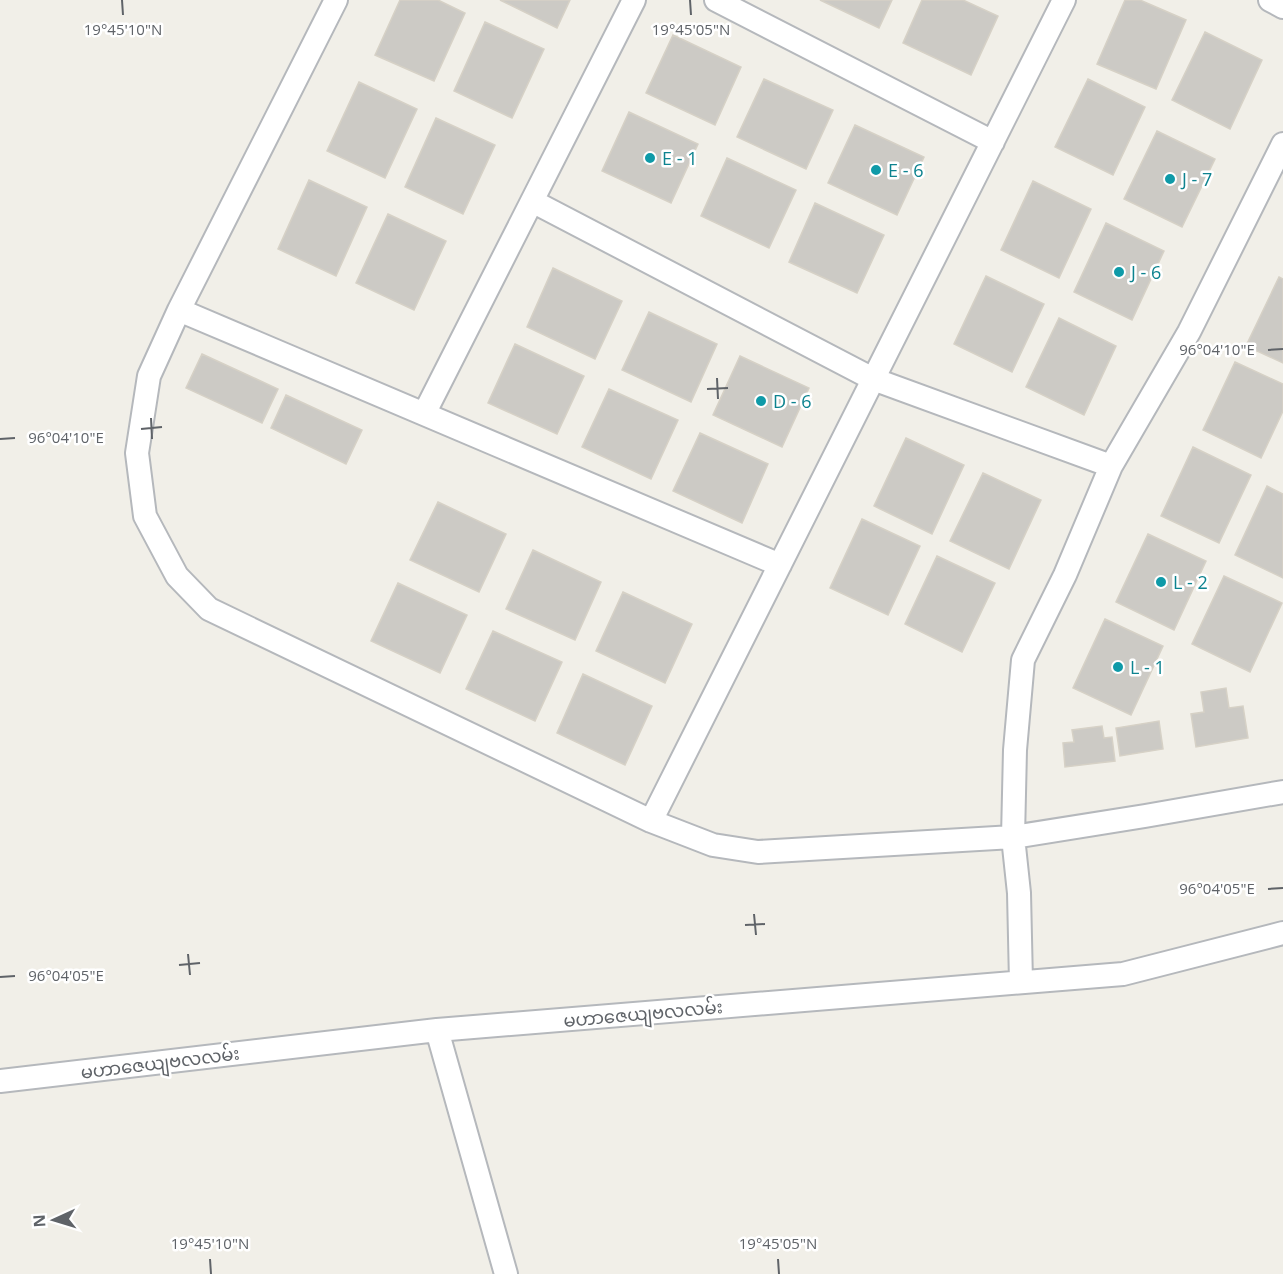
<svg xmlns="http://www.w3.org/2000/svg" width="1283" height="1274" viewBox="0 0 1283 1274" font-family="'Open Sans','Noto Sans Myanmar',sans-serif">
<style>
.building{fill:#cccac5;stroke:#d6d1c6;stroke-width:1.5}
.lines{fill:none;stroke-linecap:round;stroke-linejoin:round}
.street-casing{stroke:#b5b8bc;stroke-width:26}
.street{stroke:#fff;stroke-width:22}
.ticks{fill:none;stroke:#5f6368;stroke-width:2}
.culture-dot{fill:#0f9aa8;stroke:#fff;stroke-width:2}
.labels{text-anchor:middle;dominant-baseline:central;stroke-width:5;stroke-linejoin:round;paint-order:stroke}
.culture-label{font-size:18px;fill:#0d838f;stroke:#fff;text-anchor:start}
.street-label{font-size:18px;fill:#5f6368;stroke:#fff}
.ticks-label{font-size:15px;text-anchor:middle;fill:#5f6368;stroke:#fff;stroke-width:5;stroke-linejoin:round;paint-order:stroke}
</style>
<rect width="100%" height="100%" fill="#f1efe8"/>
<path class="building" d="M400,0H438L465,13L434,81L375,55Z
M500,0H570L557,28Z
M820,0H892L879,28Z
M922,0H963L998,16L971,75L903,43Z
M1125,0H1140L1186,20L1156,89L1097,64Z
M485,22L544,49L512,118L454,91Z
M1205,32L1262,60L1230,129L1172,100Z
M673,35L741,67L715,125L646,93Z
M764,79L833,110L806,169L737,137Z
M1088,79L1145,107L1113,175L1055,147Z
M359,82L417,109L385,178L327,151Z
M629,112L698,144L671,203L602,171Z
M436,118L495,145L463,214L405,187Z
M855,125L924,157L897,215L828,183Z
M1157,131L1215,159L1182,227L1124,199Z
M727,158L796,190L769,248L701,216Z
M309,180L367,207L336,276L278,249Z
M1033,181L1091,209L1059,278L1001,250Z
M815,203L884,235L857,293L789,262Z
M388,214L446,241L414,310L356,283Z
M1106,223L1164,251L1132,320L1074,292Z
M553,268L622,301L595,359L527,327Z
M986,276L1044,304L1012,372L954,344Z
M1279,277L1283,279V363L1246,346Z
M649,312L717,344L691,402L622,370Z
M1059,318L1116,346L1084,415L1026,387Z
M515,344L584,376L557,434L488,403Z
M202,354L278,389L262,423L186,388Z
M740,356L809,388L782,447L713,415Z
M1235,362L1283,384V411L1261,458L1203,430Z
M609,389L678,420L651,479L582,447Z
M286,395L362,430L346,464L271,428Z
M700,433L768,464L742,523L673,491Z
M906,438L964,465L932,534L874,506Z
M1193,447L1251,475L1219,543L1161,516Z
M983,473L1041,500L1009,569L950,541Z
M1267,486L1283,494V578L1235,555Z
M438,502L506,534L479,592L410,560Z
M862,519L920,546L888,615L830,588Z
M1148,534L1206,561L1174,630L1116,602Z
M533,550L601,582L575,640L506,609Z
M937,556L995,583L962,652L905,624Z
M1224,576L1282,603L1250,672L1192,644Z
M398,583L467,615L440,673L371,641Z
M623,592L692,624L665,683L596,651Z
M1105,619L1163,646L1131,715L1073,688Z
M493,631L562,662L535,721L466,689Z
M583,674L652,706L625,765L557,733Z
M1226,688L1229,708L1243,706L1248,738L1196,747L1191,714L1204,712L1201,692Z
M1159,721L1163,749L1120,756L1116,728Z
M1102,726L1104,738L1112,737L1115,761L1065,767L1063,743L1074,742L1072,730Z"/>
<g class="lines">
<defs>
<path id="street" d="M336,0L179,310L149,376L137,453L145,516L177,576L209,609L651,821L713,845L758,852L1013,837L1145,816L1283,792
M716,0L993,142
M1270,0L1283,7
M532,201L873,379L1111,466
M179,310L780,565
M424,414L634,0
M651,821L1064,0
M1021,982L1019,893L1013,837L1015,750L1023,660L1065,575L1111,466L1189,332L1283,144
M437,1030L506,1274
M0,1081L437,1030L1123,974L1283,933"/>
</defs>
<use href="#street" class="street-casing"/>
<use href="#street" class="street"/>
</g>
<path class="ticks" d="M122,0L123,15M690,0L691,15M1268,350L1283,349M717,378L718,399M707,389L728,388M151,418L152,439M141,429L162,427M0,439L15,438M1268,889L1283,888M754,914L756,935M745,925L765,924M188,954L190,975M179,965L200,963M0,977L15,976M210,1259L211,1274M778,1259L779,1274"/>
<g class="culture-dot">
<circle cx="650" cy="158" r="6"/>
<circle cx="876" cy="170" r="6"/>
<circle cx="1170" cy="179" r="6"/>
<circle cx="1119" cy="272" r="6"/>
<circle cx="761" cy="401" r="6"/>
<circle cx="1161" cy="582" r="6"/>
<circle cx="1118" cy="667" r="6"/>
</g>
<g class="labels">
<g class="culture-label">
<text x="662" y="158">E - 1</text>
<text x="888" y="170">E - 6</text>
<text x="1182" y="179">J - 7</text>
<text x="1131" y="272">J - 6</text>
<text x="773" y="401">D - 6</text>
<text x="1173" y="582">L - 2</text>
<text x="1130" y="667">L - 1</text>
</g>
<g class="street-label">
<text transform="translate(643 1013) rotate(-5)">မဟာဇေယျဗလလမ်း</text>
<text transform="translate(160 1062) rotate(-7)">မဟာဇေယျဗလလမ်း</text>
</g>
</g>
<g class="ticks-label">
<text x="123" y="35">19°45'10"N</text>
<text x="691" y="35">19°45'05"N</text>
<text x="1217" y="355">96°04'10"E</text>
<text x="66" y="443">96°04'10"E</text>
<text x="1217" y="894">96°04'05"E</text>
<text x="66" y="981">96°04'05"E</text>
<text x="210" y="1249">19°45'10"N</text>
<text x="778" y="1249">19°45'05"N</text>
</g>
<g transform="translate(54 1220) rotate(266)" stroke="#ffffff" stroke-width="4.5" paint-order="stroke">
<path d="M0-4.5L10 22L0 15L-10 22Z" fill="#5f6368"/>
<text y="-9" font-size="16" font-weight="bold" text-anchor="middle" fill="#5f6368">N</text>
</g>
</svg>
